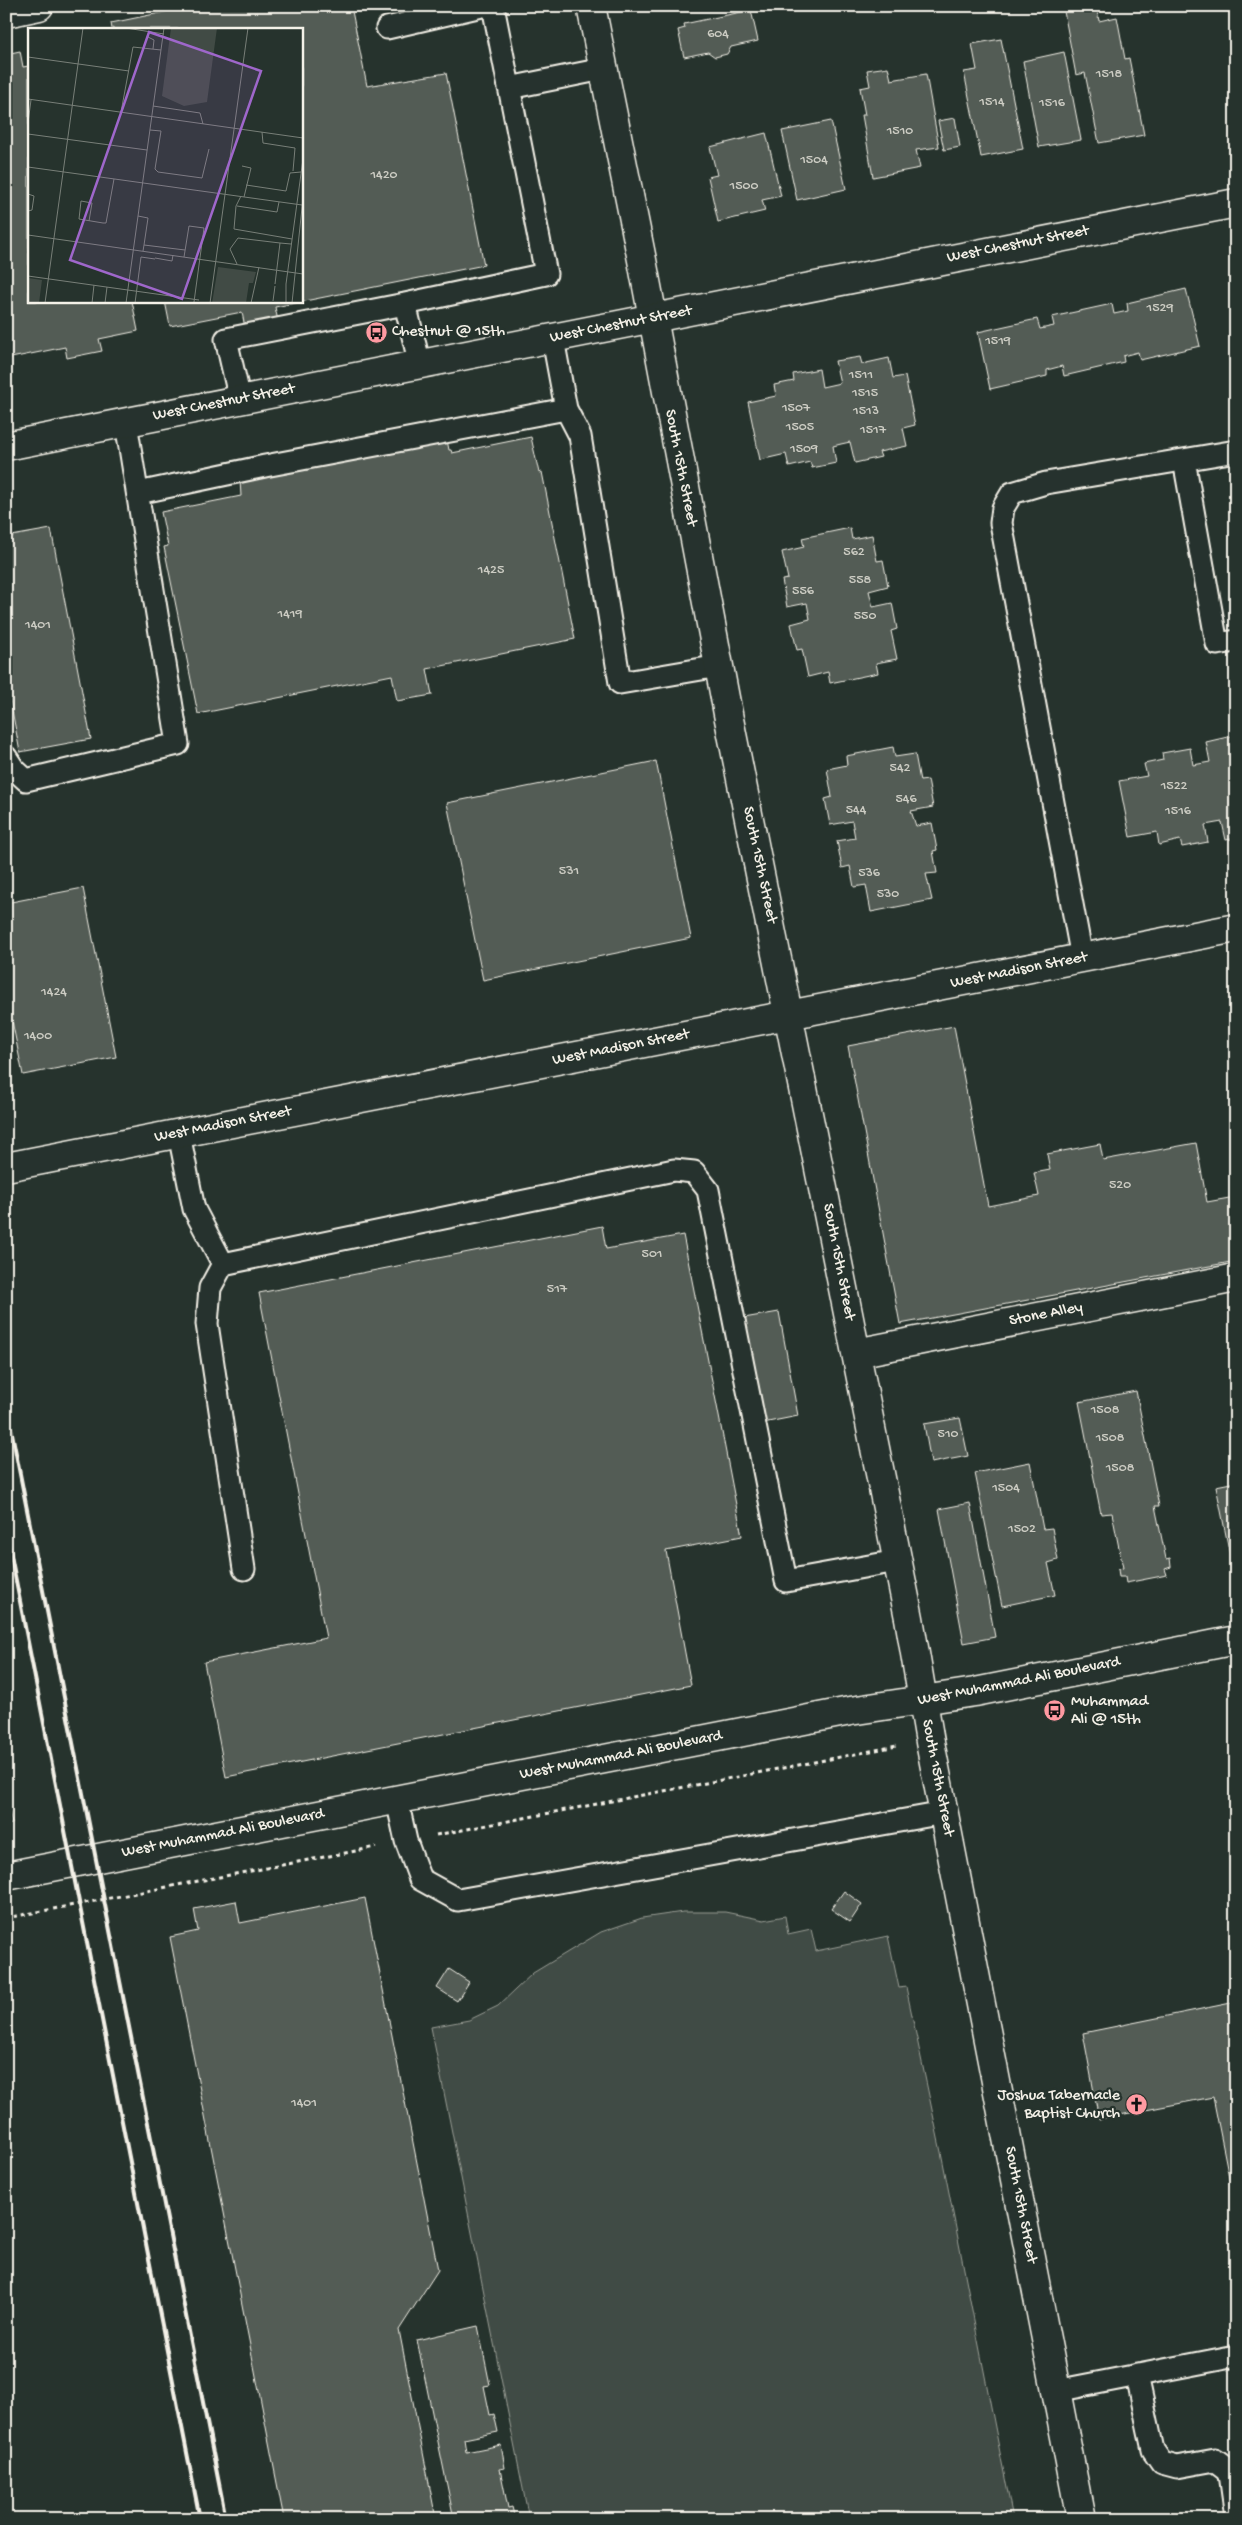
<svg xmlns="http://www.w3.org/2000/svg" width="1242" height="2525" viewBox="0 0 1242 2525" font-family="'Gochi Hand',sans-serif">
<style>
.green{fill:#414b45;stroke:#9a9e96}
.building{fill:#525c55;stroke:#f4f1e8}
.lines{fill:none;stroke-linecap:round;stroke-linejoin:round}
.service-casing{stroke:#f4f1e8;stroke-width:25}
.minor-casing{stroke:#f4f1e8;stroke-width:31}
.secondary-casing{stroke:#f4f1e8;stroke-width:31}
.path{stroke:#f4f1e8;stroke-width:3;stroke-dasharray:4 4;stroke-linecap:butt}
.service{stroke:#26332d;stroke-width:21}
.minor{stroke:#26332d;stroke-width:28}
.secondary{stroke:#26332d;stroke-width:28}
.rail{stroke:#f4f1e8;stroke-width:4}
.labels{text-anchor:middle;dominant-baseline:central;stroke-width:4.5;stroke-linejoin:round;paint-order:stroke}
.number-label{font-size:14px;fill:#ccccc3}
.street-label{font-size:16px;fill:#f4f1e8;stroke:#26332d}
.poi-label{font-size:16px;fill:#f4f1e8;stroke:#26332d;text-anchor:start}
.inset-road{fill:none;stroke:#787f78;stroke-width:1}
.view{fill:#9f67cb;fill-opacity:0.15;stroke:#9f67cb;stroke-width:2.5}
.inset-edge{fill:none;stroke:#f4f1e8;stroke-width:2.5}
</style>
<rect width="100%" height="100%" fill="#26332d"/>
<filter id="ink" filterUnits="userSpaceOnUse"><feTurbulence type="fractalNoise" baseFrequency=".02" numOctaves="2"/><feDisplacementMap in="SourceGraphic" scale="10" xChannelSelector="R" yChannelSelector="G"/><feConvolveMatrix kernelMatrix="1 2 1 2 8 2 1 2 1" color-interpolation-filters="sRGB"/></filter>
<g filter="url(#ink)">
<path class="green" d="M683,1912H725L764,1920L785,1916L788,1934L811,1929L816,1951L888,1936L899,1988L906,1987L942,2157L1013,2519H529L431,2027L469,2020L498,2006L533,1973L601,1932L642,1918Z"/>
<path class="building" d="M194,6H351L367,86L446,73L484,265L275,307L278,321L245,328L242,312L170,326L165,301H301V29H112L111,23Z
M1063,6H1096L1099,21L1117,17L1125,59L1129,58L1144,135L1099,143L1085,73L1076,75Z
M751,10L758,41L731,47L727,54L715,57L708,52L684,57L678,30L685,28L684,24Z
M1001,39L1023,149L981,157L964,72L977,70L972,44Z
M20,51L23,67L29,66V301H132L138,331L99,339L102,351L67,358L65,347L6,359V54Z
M1064,52L1081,140L1039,147L1023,61Z
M888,67L891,80L926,74L939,147L916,150L920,168L873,177L862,115H865L860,88L870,86L867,70Z
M955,118L960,147L944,150L938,121Z
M831,121L846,189L797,200L782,131Z
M766,133L781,196L762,200L765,211L718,222L708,177L717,175L710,147Z
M1186,289L1200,346L1140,360L1138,352L1123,356L1124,362L1064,376L1062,366L1047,370V376L990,389L978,332L1037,319L1040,329L1054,326L1052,317L1112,304L1114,314L1128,311L1127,303Z
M860,357L862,364L889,358L893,378L905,376L915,425L903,428L907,446L879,452L881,457L855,463L850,442L841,444L833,446L836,463L812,468L810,462L789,467L786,454L760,460L748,402L776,396L774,385L794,381L793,374L819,369L822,387L840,383L835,361Z
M531,437L539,473L542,472L575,639L427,669L432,695L397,701L392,675L198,714L164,547L168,546L161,512L241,496L240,480L447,440L449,450H451L452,453Z
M850,528L852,539L872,535L877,561L883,560L888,586L869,591L873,607L892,603L897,629L891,631L897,659L876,663L878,673L830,683L828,672L808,677L802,649L797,650L791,624L810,619L807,603L787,607L782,580L788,579L782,552L804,547L802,538Z
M51,529L91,739L20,752L6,679V537Z
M1232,736L1233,741H1236V838L1226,840L1222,822L1205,825L1208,842L1182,847L1180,840L1159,845L1157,832L1130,837L1119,781L1147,776L1144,764L1163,760L1162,753L1190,748L1193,765L1210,762L1206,742Z
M893,747L895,757L915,754L920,781L928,780L933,807L911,811L916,826L932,823L937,850L933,851L937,873L926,874L932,900L871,912L866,885L854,887L850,866L842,868L837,841L855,838L852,821L830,825L825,799L832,797L827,769L847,765L846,756Z
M656,761L691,938L483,980L447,803Z
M83,888L116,1057L23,1075L6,991V903Z
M954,1026L988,1206L1039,1196L1034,1173L1050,1170L1047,1154L1100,1144L1103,1160L1196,1143L1207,1202L1235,1197L1236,1261L900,1324L848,1046Z
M602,1226L606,1249L683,1235L717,1406L742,1536L666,1551L691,1685L226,1777L204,1662L326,1638L259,1293Z
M779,1312L798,1416L763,1423L744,1318Z
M1136,1391L1159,1506H1155L1166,1559L1170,1558L1171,1567L1165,1569L1167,1575L1126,1583L1125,1577H1119L1118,1569L1123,1568L1112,1513L1101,1514L1079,1402Z
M960,1418L968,1456L931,1463L924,1424Z
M1030,1462L1043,1529L1052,1528L1058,1560L1048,1563L1055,1595L1002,1606L975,1473Z
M1236,1482V1565H1232L1216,1486Z
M970,1503L995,1637L964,1643L939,1509Z
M6,1796L12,1824L6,1825Z
M844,1891L862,1904L850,1922L831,1909Z
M365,1898L438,2270L399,2330L436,2519H284L170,1937L198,1931L194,1909L236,1901L240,1923Z
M449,1969L469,1982L457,2001L437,1988Z
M1236,2002V2212L1213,2097L1099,2119L1083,2033Z
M478,2326L490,2385L484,2386L490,2415L494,2414L498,2432L464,2439L466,2452L501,2445L505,2468L500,2469L508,2508L512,2507L515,2519H454L417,2340Z"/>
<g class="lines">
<defs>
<path id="service" d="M387,28L482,6
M509,88L603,69
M405,304L546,274L493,6
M240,400L226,339L405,304L420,365
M566,409L580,436L620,683L719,666
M1184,460L1217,644L1236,641
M138,493L265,466L566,409L553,339
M6,757L14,769L26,780L178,744L126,423
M1082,958L1001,523L1003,508L1012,493L1046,483L1236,451
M179,1134L194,1209L223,1264
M244,1569L207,1324L210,1288L223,1264L674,1170L694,1172L708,1190L786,1581L897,1561
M397,1800L406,1841L420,1879L458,1900L944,1813
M1137,2375L1153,2450L1162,2463L1177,2467L1215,2460L1227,2469L1230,2474L1236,2517
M1056,2391L1236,2356"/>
<path id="minor" d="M591,6L642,260L729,719L909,1618L930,1742L1081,2519
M6,13L39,6
M6,1167L1236,928
M856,1353L1236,1278"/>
<path id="secondary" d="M6,446L1236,203
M6,1876L850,1711L975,1692L1236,1640"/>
</defs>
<use href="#service" class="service-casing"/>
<use href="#minor" class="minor-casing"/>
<use href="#secondary" class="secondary-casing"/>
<path class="path" d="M436,1835L897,1746
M6,1918L376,1847"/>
<use href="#service" class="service"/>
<use href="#minor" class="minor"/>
<use href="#secondary" class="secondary"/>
<path class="rail" d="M6,1403L226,2519
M6,1530L200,2519"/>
</g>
</g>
<defs>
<symbol id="bus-disc" viewBox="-11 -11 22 22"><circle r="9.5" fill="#ff9aa2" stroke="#26332d"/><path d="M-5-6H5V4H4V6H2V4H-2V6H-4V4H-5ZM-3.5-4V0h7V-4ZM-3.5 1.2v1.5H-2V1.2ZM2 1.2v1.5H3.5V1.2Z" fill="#111"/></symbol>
<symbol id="church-disc" viewBox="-11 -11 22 22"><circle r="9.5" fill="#ff9aa2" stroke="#26332d"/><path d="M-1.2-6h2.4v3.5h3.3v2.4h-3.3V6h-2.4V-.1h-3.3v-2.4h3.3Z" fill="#111"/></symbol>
</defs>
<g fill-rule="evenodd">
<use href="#bus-disc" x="364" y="320" width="25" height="25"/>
<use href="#bus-disc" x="1042" y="1698" width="25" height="25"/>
<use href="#church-disc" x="1124" y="2092" width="25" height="25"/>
</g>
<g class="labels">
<g class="number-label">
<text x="718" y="34">604</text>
<text x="1109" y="74">1518</text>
<text x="992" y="102">1514</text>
<text x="1052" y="103">1516</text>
<text x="900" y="131">1510</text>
<text x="814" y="160">1504</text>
<text x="384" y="175">1420</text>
<text x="744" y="186">1500</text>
<text x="1160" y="308">1529</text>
<text x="998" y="341">1519</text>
<text x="861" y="375">1511</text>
<text x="865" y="393">1515</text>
<text x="796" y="408">1507</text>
<text x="866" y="411">1513</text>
<text x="800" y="427">1505</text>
<text x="873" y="430">1517</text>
<text x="804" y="449">1509</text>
<text x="854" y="552">562</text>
<text x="491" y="570">1425</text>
<text x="860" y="580">558</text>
<text x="803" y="591">556</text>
<text x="290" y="614">1419</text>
<text x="865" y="616">550</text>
<text x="38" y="625">1401</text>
<text x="900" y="768">542</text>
<text x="1174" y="786">1522</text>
<text x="906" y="799">546</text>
<text x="856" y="810">544</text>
<text x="1178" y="811">1516</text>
<text x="569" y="871">531</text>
<text x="869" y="873">536</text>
<text x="888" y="894">530</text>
<text x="54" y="992">1424</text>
<text x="38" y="1036">1400</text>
<text x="1120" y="1185">520</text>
<text x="652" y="1254">501</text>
<text x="557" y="1289">517</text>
<text x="1105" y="1410">1508</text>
<text x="948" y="1434">510</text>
<text x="1110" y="1438">1508</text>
<text x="1120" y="1468">1508</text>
<text x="1006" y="1488">1504</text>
<text x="1022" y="1529">1502</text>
<text x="304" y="2103">1401</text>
</g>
<g class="street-label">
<text transform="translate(1018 245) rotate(-11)">West Chestnut Street</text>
<text transform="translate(621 325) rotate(-11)">West Chestnut Street</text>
<text transform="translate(224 403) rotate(-11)">West Chestnut Street</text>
<text transform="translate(680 468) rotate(79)">South 15th Street</text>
<text transform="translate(759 865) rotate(78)">South 15th Street</text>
<text transform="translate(1019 971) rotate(-11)">West Madison Street</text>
<text transform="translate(621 1048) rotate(-11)">West Madison Street</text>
<text transform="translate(223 1125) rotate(-11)">West Madison Street</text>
<text transform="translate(838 1262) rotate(79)">South 15th Street</text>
<text transform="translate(1046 1315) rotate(-11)">Stone Alley</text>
<text transform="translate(1019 1682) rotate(-11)">West Muhammad Ali Boulevard</text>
<text transform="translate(621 1756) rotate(-11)">West Muhammad Ali Boulevard</text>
<text transform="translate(937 1778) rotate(79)">South 15th Street</text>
<text transform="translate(223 1834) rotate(-11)">West Muhammad Ali Boulevard</text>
<text transform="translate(1020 2205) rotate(79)">South 15th Street</text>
</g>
<g class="poi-label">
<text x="392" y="332">Chestnut @ 15th</text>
<text x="1071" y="1702">Muhammad<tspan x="1071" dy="18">Ali @ 15th</tspan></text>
<text x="1120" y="2096" text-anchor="end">Joshua Tabernacle<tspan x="1120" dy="18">Baptist Church</tspan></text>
</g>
</g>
<g transform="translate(28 28)">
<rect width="275" height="275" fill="#26332d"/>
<path d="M143,0H189L179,74L156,78L134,68ZM190,239L228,244L225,255H221L218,275H184ZM0,250L14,252L11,275H0Z" fill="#414b45"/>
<path class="inset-road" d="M98,0L136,6M121,4L120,9L126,12L125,21M0,29L101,43M0,71L275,110M125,78L172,85L175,96M93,84L105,19L133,22M0,95L3,72M122,102L133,103L127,141L130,144L174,150L181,121M234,104L235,115L267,120L265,143M0,106L119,122M214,138L223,140L216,169M0,139L274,177M218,157L258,163L262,145L273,144M0,166L6,168L4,182L0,183M213,168L208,178L206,201L264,211M209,178L249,184L251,174M110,188L120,190L116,217M61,193L64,175L53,173L51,191L75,195H78L86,151M0,207L275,246M115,223L116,217L157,222M156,229L161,198L176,200L166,274M127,230L144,233L145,227M209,236L202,221L210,210L252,215M0,248L171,272M247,256L252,215L263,216M245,273L247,258M17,275L55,0M64,275L66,257M77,275L79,259M98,275L136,0M107,275L113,229L127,231M182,275L220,0M223,275L231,239M258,275V256L275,131M264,275L275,170"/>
<path class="view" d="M121,4L233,43L154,271L42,232Z"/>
<rect width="275" height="275" class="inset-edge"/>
</g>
<rect width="1242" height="2525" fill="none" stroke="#26332d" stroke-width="25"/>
<rect x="12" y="12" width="1217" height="2500" fill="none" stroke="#f4f1e8" stroke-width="2" filter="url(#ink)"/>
</svg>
